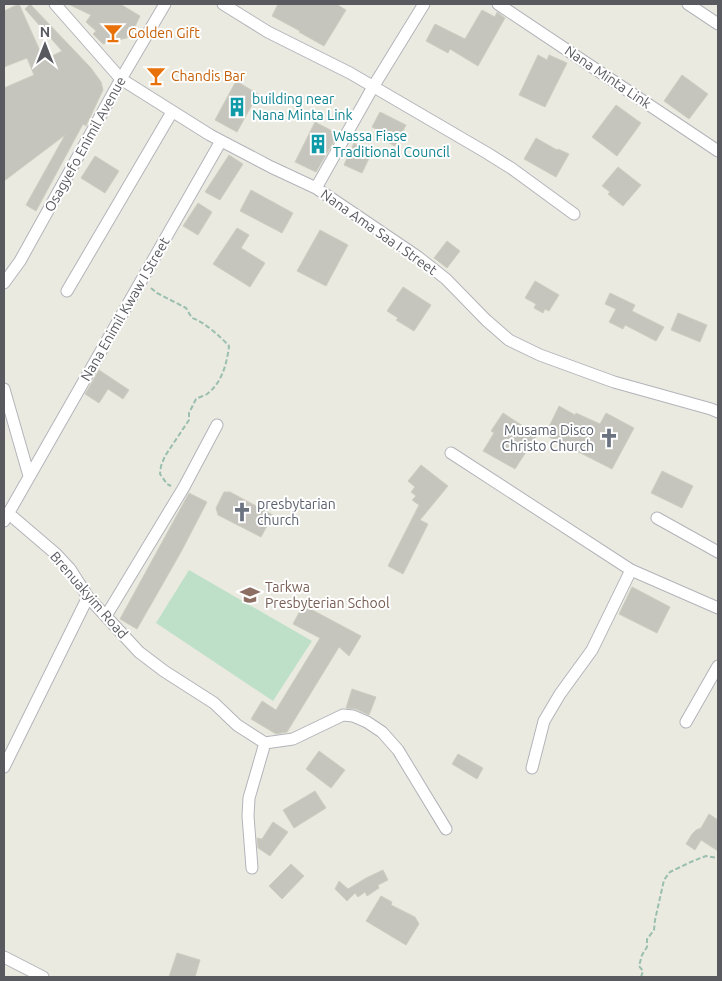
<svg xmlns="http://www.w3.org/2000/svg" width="722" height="981" viewBox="0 0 722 981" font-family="Ubuntu,sans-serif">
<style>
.green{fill:#bfe0c8}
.building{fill:#c6c5bd;stroke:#cecdc0}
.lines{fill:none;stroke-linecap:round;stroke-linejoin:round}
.minor-casing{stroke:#b3b4ba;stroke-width:13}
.path{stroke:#9abfae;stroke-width:2;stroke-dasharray:5 2.5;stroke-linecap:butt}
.minor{stroke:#fff;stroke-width:11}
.labels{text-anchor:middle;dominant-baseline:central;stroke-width:4;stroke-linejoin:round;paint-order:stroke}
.food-label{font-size:14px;fill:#c56008;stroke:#fff;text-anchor:start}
.street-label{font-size:14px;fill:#595a60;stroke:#fff}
.culture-label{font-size:14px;fill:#0d838f;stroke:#fff;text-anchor:start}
.worship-label{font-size:14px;fill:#5b616d;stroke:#fff;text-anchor:end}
.education-label{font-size:14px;fill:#785e54;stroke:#fff;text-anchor:start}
</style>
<rect width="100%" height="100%" fill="#eaeae1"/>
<path class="green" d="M189,570L312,641L273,701L156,623Z"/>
<path class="building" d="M19,4L44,60L62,51L25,9L30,4L91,68L101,82L103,90L86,126L83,124L36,211L26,205L65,135L4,181V88L34,75L27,58L4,67V11Z
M68,4H120L140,16L130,37L103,44L93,34L96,31L86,22L91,15Z
M278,4H336L346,10L324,46L299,32L300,31L272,16Z
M482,10L495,17L497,12L505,18L478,66L450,49L448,53L426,41L435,24L465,39Z
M538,55L547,60L549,55L567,63L545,107L519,95Z
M682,75L708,94L689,119L664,101Z
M236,81L258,94L237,132L215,120Z
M616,105L641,123L617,156L592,137Z
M380,112L406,125L395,146L382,139L385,134L372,127Z
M315,122L338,134L316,172L295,162Z
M536,138L557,150L558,149L569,154L556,177L524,159Z
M354,143L372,152L362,173L344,165Z
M229,155L243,164L220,200L205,192Z
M95,156L119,171L105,193L81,178Z
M618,167L641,185L623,206L608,194L610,192L602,186Z
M251,190L293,213L282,233L240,211Z
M198,203L212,212L198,235L183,226Z
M237,228L249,235L241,248L265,263L250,287L213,264Z
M320,230L348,245L326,286L297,271Z
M447,241L460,251L447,268L434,258Z
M535,281L559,295L549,311L545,309L543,313L534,308L536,304L525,298Z
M403,287L431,305L414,331L396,320L398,318L387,311Z
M610,293L635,305L632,311L664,327L656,341L625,325L623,329L609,322L616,309L605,304Z
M678,313L707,325L700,342L671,330Z
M99,370L129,390L123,399L108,389L99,403L85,394Z
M559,406L575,415L576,413L600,424L606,413L634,428L612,469L545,435Z
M503,413L537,435L515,469L483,451L494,433L491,431Z
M421,465L448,486L420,520L428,524L403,574L388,566L419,505L412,500L416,496L411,492L415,487L408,481Z
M662,471L693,486L682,508L651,493Z
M224,492H230L273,515L261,537L218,515L216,508Z
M189,493L207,502L181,552L137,629L120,619Z
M632,587L670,607L657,633L619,614Z
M303,605L361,636L349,656L339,647L287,732L276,734L251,719L262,701L276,710L320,638L293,624Z
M352,689L376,697L369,715L356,709L346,708Z
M319,751L345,770L331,788L306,769Z
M458,754L483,768L477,779L452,764Z
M315,791L326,808L294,828L283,810Z
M709,814L718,820V851L701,840L695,850L686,844L692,834L696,830L701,828Z
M273,822L288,832L270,856L258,848L257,838L262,839Z
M291,864L304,876L282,899L269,886Z
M383,870L388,880L378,885L379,888L367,896L365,892L358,897L355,893L347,901L335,889L339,881L348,889L366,878Z
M381,896L392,902L391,905L415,917L419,924L406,945L366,921Z
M177,953L200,960L195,977H169Z"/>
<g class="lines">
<defs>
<path id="minor" d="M55,4L121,79L210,135L271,167L316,188L356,215L418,257L446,279L486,320L509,340L540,355L614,382L711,409L718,412
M223,4L268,32L350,73L487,153L511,168L574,214
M498,4L718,151
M688,4L718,24
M316,188L373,87L424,4
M4,283L20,261L121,79L165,4
M67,291L172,112
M4,389L29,476
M451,453L631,570L718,608
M8,513L56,554L70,569L88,597L139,652L164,671L214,703L237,725L265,743L293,739L343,715L353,716L367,722L382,732L398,750L446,829
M657,518L718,552
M4,521L221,141
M106,616L184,487L217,425
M686,722L718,666
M4,767L88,597
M532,768L544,721L560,694L592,650L631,570
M252,868L248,816L249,798L265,743
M4,957L43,977"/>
</defs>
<use href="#minor" class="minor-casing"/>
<path class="path" d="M151,288L157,293L186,308L192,318C203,321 221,337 229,346C227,363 222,383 207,394C204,396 199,397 196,399L189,413V420L165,456L161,466L160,474L167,484L171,486
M641,977L643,971L639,966L642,955L647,947V939L654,930L655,920L664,880L670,872L693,861L706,856L718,858"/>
<use href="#minor" class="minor"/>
</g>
<defs>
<symbol id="bar-bare" viewBox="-9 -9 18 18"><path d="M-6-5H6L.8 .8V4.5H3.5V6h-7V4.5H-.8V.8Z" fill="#e8710a" stroke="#fff" stroke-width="2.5" paint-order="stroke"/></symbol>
<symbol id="building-bare" viewBox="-9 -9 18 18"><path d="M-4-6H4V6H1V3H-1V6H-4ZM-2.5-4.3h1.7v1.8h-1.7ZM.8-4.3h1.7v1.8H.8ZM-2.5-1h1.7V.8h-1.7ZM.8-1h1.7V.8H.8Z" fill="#0f9aa8" stroke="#fff" stroke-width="2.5" paint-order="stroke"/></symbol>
<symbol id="church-bare" viewBox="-9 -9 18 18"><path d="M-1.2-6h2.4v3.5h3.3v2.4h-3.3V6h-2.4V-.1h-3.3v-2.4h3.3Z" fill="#6b7280" stroke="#fff" stroke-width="2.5" paint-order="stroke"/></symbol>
<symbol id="school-bare" viewBox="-9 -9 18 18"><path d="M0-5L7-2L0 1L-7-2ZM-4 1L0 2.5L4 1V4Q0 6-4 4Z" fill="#8d6e63" stroke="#fff" stroke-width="2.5" paint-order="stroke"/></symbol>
</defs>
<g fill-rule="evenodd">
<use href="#bar-bare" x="99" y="19" width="28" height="28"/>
<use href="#bar-bare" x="142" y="62" width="28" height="28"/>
<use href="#building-bare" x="223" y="93" width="28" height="28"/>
<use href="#building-bare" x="304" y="130" width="28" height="28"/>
<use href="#church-bare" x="595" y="424" width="28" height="28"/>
<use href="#church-bare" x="228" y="498" width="28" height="28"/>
<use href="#school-bare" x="236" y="581" width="28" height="28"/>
</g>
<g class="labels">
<g class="food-label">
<text x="128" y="33">Golden Gift</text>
<text x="171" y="76">Chandis Bar</text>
</g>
<g class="street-label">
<text transform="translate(608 77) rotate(34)">Nana Minta Link</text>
<text transform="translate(85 144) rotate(-61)">Osagyefo Enimil Avenue</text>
<text transform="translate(379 232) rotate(35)">Nana Ama Saa I Street</text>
<text transform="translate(125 309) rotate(-60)">Nana Enimil Kwaw I Street</text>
<text transform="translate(89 595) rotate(49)">Brenuakyim Road</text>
</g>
<g class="culture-label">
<text x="252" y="99">building near<tspan x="252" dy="16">Nana Minta Link</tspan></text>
<text x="333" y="136">Wassa Fiase<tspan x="333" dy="16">Traditional Council</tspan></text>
</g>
<g class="worship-label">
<text x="594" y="430">Musama Disco<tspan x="594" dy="16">Christo Church</tspan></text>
<text x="257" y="504" text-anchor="start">presbytarian<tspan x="257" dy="16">church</tspan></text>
</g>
<g class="education-label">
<text x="265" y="587">Tarkwa<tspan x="265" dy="16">Presbyterian School</tspan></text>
</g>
</g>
<rect width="722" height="981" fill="none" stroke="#595a60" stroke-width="10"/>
<g transform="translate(45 45)" stroke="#ffffff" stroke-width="4" paint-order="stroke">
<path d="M0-4L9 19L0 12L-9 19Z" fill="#595a60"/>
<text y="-8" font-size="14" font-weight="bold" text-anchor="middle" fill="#595a60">N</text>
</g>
</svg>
